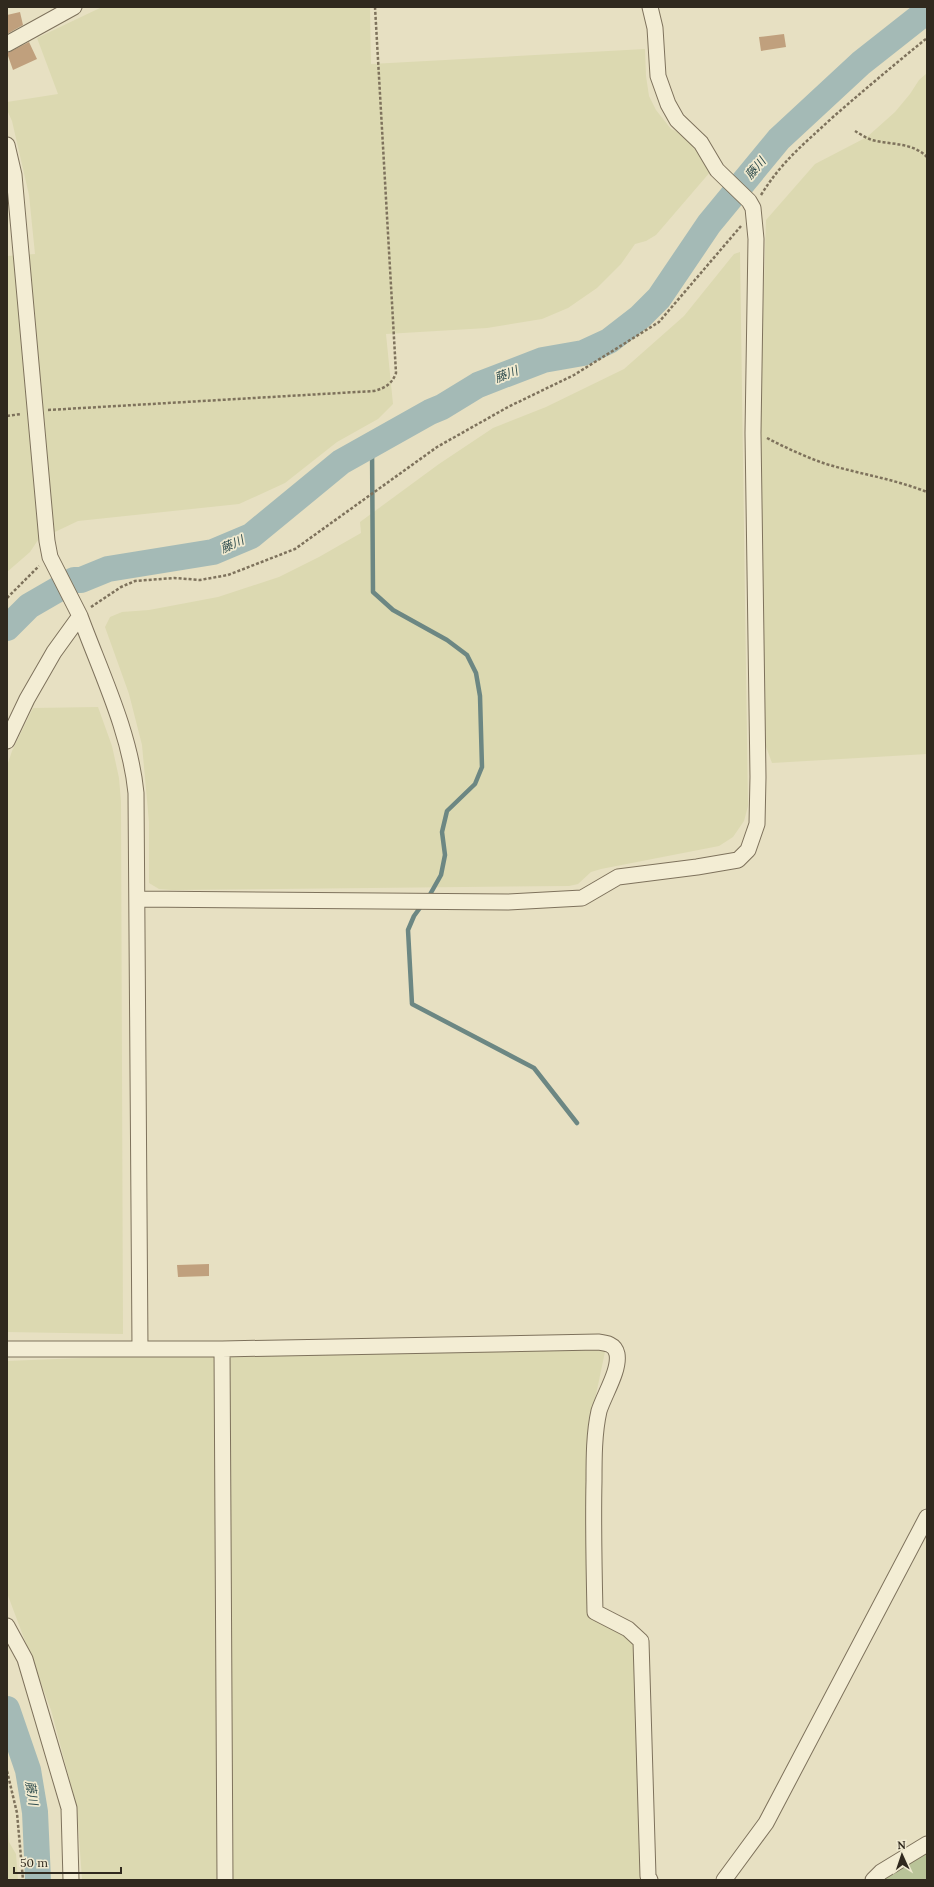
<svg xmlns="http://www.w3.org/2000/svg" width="934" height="1887" viewBox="0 0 934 1887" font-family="Lora,'Noto Sans JP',serif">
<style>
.farmland{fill:#dcd9b1}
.green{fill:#b9c398}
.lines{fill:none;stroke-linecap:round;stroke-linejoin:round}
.stream{stroke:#6c8783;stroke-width:4.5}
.river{stroke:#a4bab6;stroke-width:26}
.building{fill:#c0a07d}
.minor-casing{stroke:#7e725c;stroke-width:17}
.path{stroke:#7e725c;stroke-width:2.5;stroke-dasharray:3 2;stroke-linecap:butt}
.minor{stroke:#f3edd4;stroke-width:15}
.labels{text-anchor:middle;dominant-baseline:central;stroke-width:3.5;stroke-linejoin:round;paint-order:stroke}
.water-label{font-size:12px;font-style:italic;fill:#2f4d4e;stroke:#f0ead0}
</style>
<rect width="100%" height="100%" fill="#e7e0c2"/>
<path class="farmland" d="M102,7H370L371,64L645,49L646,76L649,96L656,110L671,129L685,135L711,171L656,235L646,241L635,244L621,264L597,288L568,308L542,319L487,328L386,334L393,404L378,419L337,442L285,483L239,504L78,521L38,540L30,552L7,572V256L35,254L29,195L12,121L7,110V102L58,94L37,38Z
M927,73V754L772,763L765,744L760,415L766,220L815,164L867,137L895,112L910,94L919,80Z
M740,252L748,806L744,821L733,837L719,846L601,869L591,872L578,884L569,886L172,890L159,889L149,883V822L142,745L129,694L105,627L110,617L122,612L149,610L218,597L279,577L319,557L361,533L360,522L439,464L493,428L546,407L624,369L684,316L734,254Z
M98,707L112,746L119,778L121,802L123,1334L7,1332V766L12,751L33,708Z
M606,1347L593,1409L590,1616L636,1641L640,1869L642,1880H82L77,1808L51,1710L7,1593V1361L130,1356Z
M7,1819L9,1842L16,1854L18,1880H7Z"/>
<path class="green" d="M927,1845V1880H884L898,1864Z"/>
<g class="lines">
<path class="stream" d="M372,445L373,592L393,610L447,640L467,655L476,673L480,696L482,767L475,784L447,811L442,832L445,855L441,875L428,898
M422,905L414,916L408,930L412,1004L534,1068L577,1123"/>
<path class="river" d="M7,628L29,606L74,580H81L108,569L213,552L251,536L341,462L430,412L442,407L478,385L543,360L583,353L609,341L640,317L659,298L709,224L779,139L861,63L927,11
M7,1709L28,1770L35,1812L38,1880"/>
</g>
<path class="building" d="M20,12L23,25L7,34V15Z
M784,34L786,47L761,51L759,37Z
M29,42L37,59L13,70L7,53Z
M209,1264V1276L178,1277L177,1265Z"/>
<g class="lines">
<defs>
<path id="minor" d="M7,44L74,7
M7,145L14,175L47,541L50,557L80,616L54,652L27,699L7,741
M80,616C101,673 130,732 136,793L140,1348
M137,899L508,902L582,898L618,877L697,867L738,860L748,850L757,824L758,777L753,433L756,239L753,208L749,201L717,170L701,143L677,120L668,104L658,76L655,28L650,7
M7,1349H222L598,1342C606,1343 615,1344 617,1354C620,1370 604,1395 599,1411C594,1433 594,1459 594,1481C593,1525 594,1569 595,1612L628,1629L641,1641L648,1876L650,1880
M222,1349L225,1880
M7,1626L25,1659L69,1808L71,1880
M724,1880L766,1823L927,1517
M873,1880L881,1872L927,1844"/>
</defs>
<use href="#minor" class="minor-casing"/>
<path class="path" d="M855,131C860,134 866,138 872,140C891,145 912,142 927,157
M761,195C782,161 804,144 833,117C864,90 895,64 927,38
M48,410L374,391C385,388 392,384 396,373L375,7
M7,416L21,414
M767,438C786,448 806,457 826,464C860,474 894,479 927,492
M7,598L39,566
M91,607L121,587L135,581L174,578L200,580L228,575L295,549L437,447L508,407L574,375L659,322L741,226
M7,1771L17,1813L23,1880"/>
<use href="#minor" class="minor"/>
</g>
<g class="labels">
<g class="water-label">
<text transform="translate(755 168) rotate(-50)">藤川</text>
<text transform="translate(506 374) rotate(-21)">藤川</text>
<text transform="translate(232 544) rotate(-24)">藤川</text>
<text transform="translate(32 1793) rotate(81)">藤川</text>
</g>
</g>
<rect width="934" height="1887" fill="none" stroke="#30291e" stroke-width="16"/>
<g transform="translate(902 1855) rotate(357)" stroke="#f0ead0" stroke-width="3" paint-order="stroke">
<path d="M0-3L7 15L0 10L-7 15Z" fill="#30291e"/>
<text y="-6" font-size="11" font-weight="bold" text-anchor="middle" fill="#30291e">N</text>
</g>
<path d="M14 1867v6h107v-6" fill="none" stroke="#30291e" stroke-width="2"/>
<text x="20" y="1867" font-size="12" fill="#30291e" stroke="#f0ead0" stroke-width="3" paint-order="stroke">50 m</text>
</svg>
